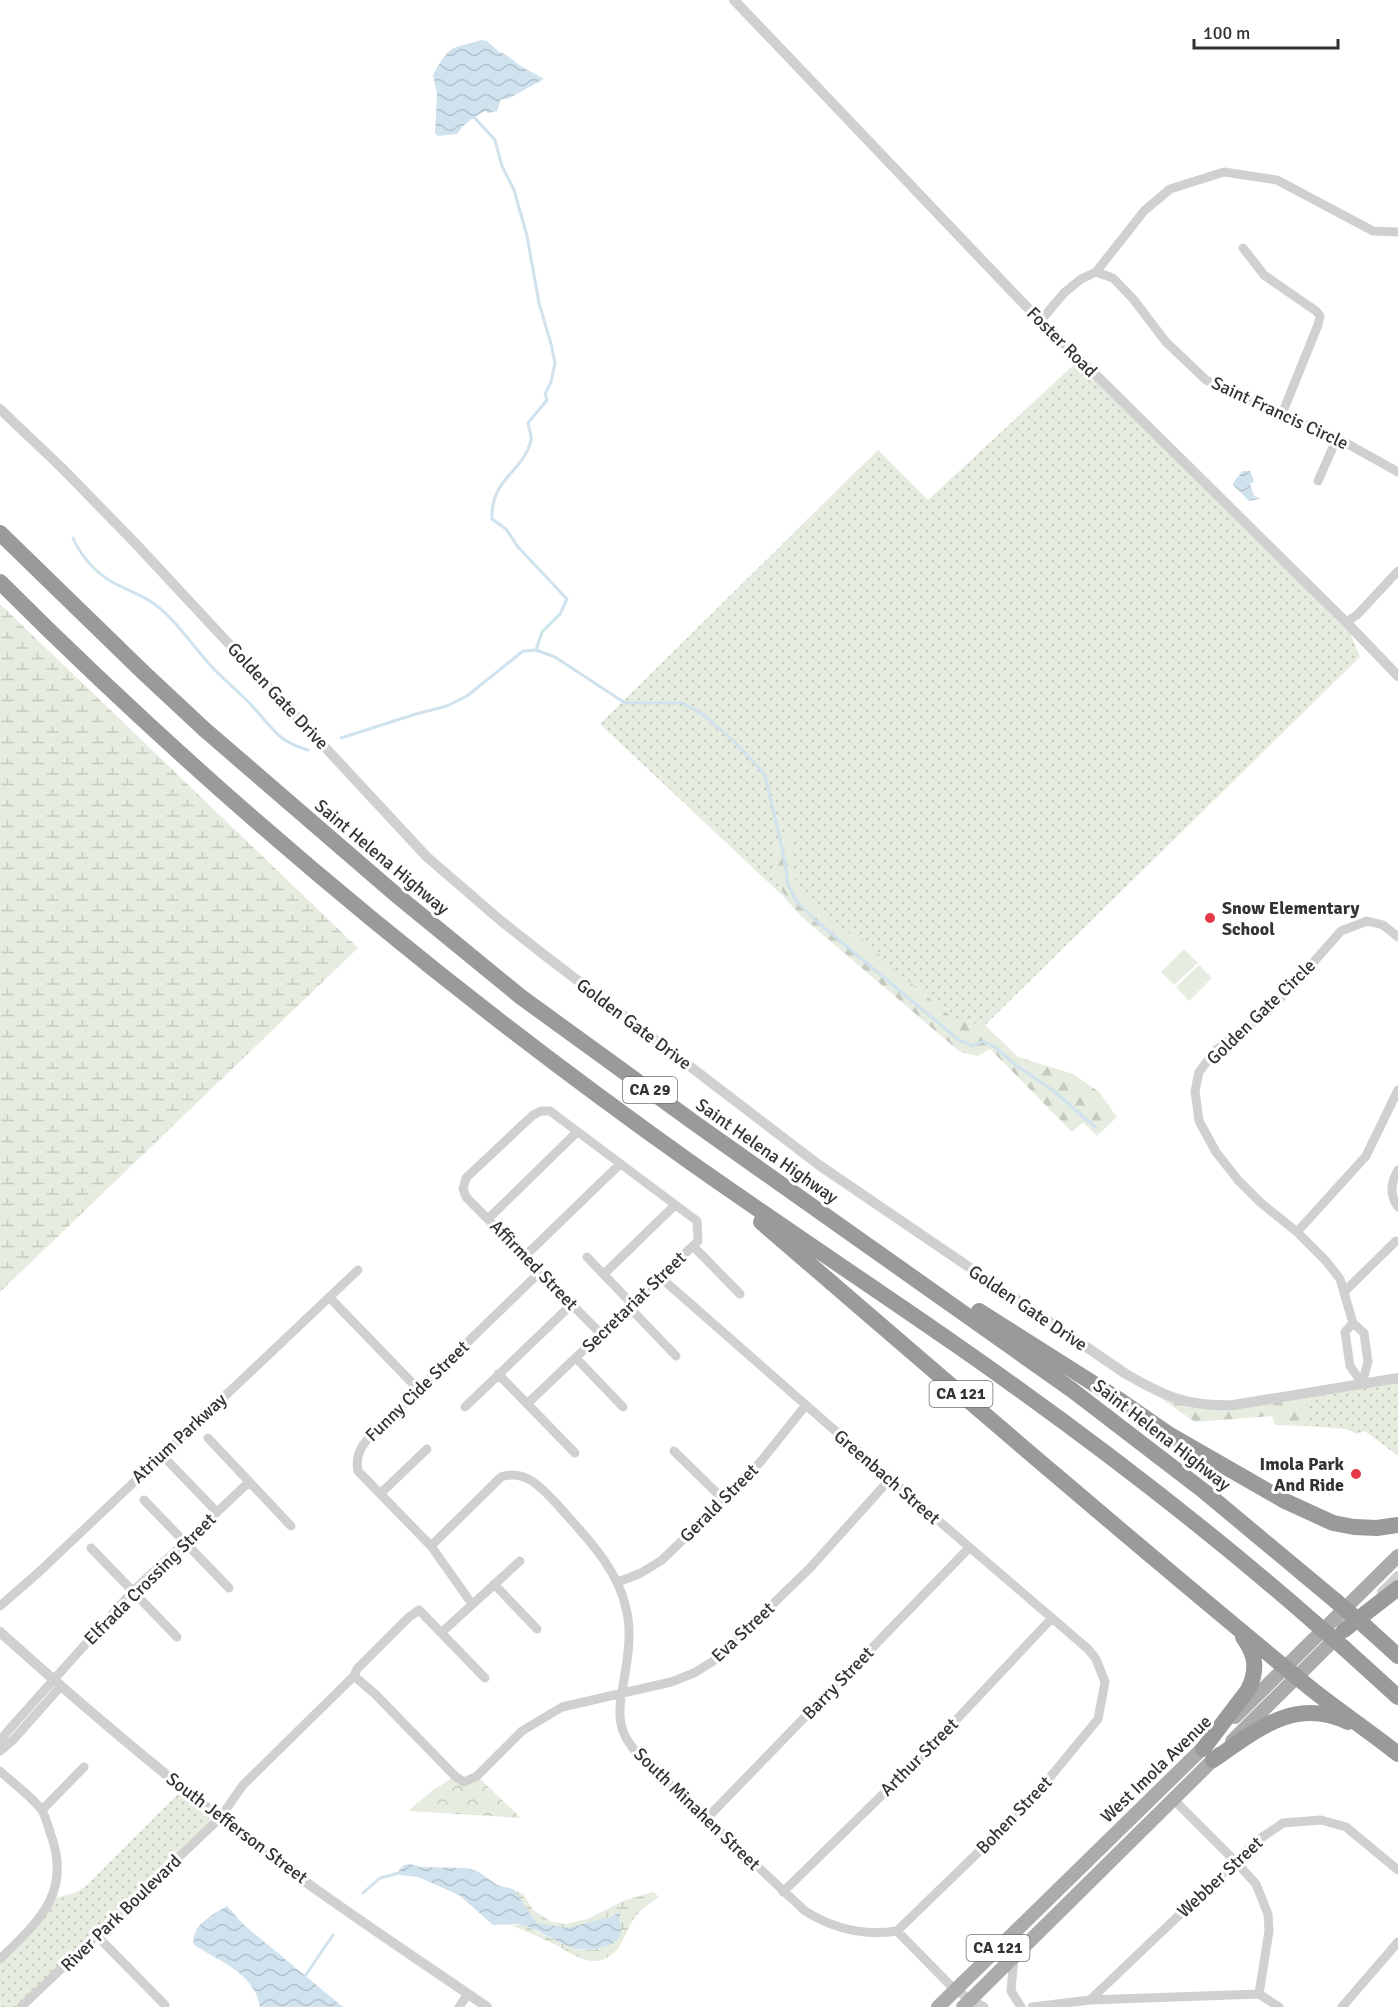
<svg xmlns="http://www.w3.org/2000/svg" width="1398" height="2007" viewBox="0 0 1398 2007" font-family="Signika,sans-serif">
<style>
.grass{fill:url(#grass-dots)}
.forest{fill:url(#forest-firs)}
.wetland{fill:url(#wetland-marsh)}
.park{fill:url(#park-crowns)}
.pitch{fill:#e6ecdf}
.water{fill:url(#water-waves)}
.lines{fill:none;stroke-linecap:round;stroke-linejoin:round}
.stream{stroke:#cfe2ee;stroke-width:3}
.minor{stroke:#d0d0d0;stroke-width:9}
.tertiary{stroke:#d0d0d0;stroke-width:10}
.primary{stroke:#ababab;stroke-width:14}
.motorway{stroke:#9a9a9a;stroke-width:16}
.motorway-bridge{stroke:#9a9a9a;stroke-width:16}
.poi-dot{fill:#e63946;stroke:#fff;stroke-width:2}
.labels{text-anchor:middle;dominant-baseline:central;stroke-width:6;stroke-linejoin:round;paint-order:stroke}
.shield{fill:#fff;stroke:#707070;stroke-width:1.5}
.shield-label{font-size:16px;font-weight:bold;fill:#333}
.street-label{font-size:18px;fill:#333;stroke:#fff}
.poi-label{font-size:18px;font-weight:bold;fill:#333;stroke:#fff;text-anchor:start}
</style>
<defs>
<pattern id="grass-dots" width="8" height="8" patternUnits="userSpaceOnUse" patternTransform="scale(1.5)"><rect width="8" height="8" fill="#e6ecdf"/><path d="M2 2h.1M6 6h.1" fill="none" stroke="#c6cbc0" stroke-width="1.8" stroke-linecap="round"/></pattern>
<pattern id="forest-firs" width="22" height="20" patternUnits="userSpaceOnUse" patternTransform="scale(1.5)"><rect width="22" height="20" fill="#e6ecdf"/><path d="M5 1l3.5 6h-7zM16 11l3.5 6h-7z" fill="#c6cbc0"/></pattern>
<pattern id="wetland-marsh" width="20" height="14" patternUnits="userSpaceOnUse" patternTransform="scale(1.5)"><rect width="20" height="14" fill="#e6ecdf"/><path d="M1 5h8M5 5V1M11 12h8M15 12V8" fill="none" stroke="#c6cbc0"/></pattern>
<pattern id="park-crowns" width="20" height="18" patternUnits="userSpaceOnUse" patternTransform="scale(1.5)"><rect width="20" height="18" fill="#e6ecdf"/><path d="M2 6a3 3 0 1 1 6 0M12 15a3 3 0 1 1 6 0" fill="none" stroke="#c6cbc0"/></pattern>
<pattern id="water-waves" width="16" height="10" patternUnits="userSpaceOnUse" patternTransform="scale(1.5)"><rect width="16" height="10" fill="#cfe2ee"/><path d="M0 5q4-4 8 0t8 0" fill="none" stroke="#b2c2cd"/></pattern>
</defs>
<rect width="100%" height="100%" fill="#fff"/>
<path class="grass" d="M1080,359L1346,622L1360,657L985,1025L936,1031L801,916L783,896L600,724L878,450L928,500Z
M1398,1378V1456L1365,1431L1357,1434L1346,1429L1305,1426L1308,1393Z
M184,1788L220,1818L21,2007H0V1959L50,1899L74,1893L85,1887Z"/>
<path class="forest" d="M792,834V870L801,892L838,927L868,943L889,965L955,1020L985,1025L1018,1057L1073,1074L1099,1092L1117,1117L1097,1136L1083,1122L1072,1132L990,1049L978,1056L960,1052L801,916C779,891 771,874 774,840Z
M1126,1374L1207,1406L1308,1393L1305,1426L1275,1425L1272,1416L1195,1422Z"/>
<path class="wetland" d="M0,604L358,948L0,1292Z
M513,1889L524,1895L533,1910L552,1922L566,1924L587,1919L623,1901L653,1892L659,1897C649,1904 638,1911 632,1922C627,1930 624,1939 619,1947C597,1974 577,1956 554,1944C540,1937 525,1931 511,1925H524L548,1937L581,1950H593L611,1945L620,1912L609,1917L568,1929L537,1923Z"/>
<path class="park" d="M455,1776L464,1782L477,1776L521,1818L408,1811L432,1791Z"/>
<path class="pitch" d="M1184,949L1198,963L1174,985L1161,972Z
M1199,965L1212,978L1189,1001L1176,987Z"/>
<path class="water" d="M481,40L487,41L499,52L505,54L519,65L544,79L508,99H501L497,111L488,113L485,111C473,118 464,123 457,134L438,136L435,133L437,94L433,75C451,43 449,50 481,40Z
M1243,471H1250L1254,481L1250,484L1254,496L1260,498L1259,499L1249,501L1233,485L1234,481Z
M410,1864L420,1867L467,1868L479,1872L497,1885L513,1889L537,1923L568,1928L609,1917L621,1912L619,1919C622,1926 623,1933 617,1940C612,1945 607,1946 600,1948C573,1956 551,1935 526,1926C517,1923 503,1925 493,1925L459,1895L418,1877L400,1875L398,1871L404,1865Z
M227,1906L244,1925L343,2007H260C254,1973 221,1962 194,1945C190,1925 213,1915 227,1906Z"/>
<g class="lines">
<path class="stream" d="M474,117L495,140L502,166L514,190L527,236L539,303L551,344L555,363L551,382L545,394L547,400L528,423C529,429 532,436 531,441C522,474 491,477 492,519L506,529L518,547L567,599L560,614L542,632L536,650L555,657L625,703H682L704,715L739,746L765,775L783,852L788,884L796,901L816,921L959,1040L973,1046L983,1041L995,1047L1017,1066L1055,1092L1095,1127
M73,538C81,556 94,571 112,582C125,589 140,594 153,603C176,619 193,647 212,667C226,682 242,694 255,709C275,731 278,741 308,750
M341,738L416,714L447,706L467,696L523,651L536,650
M363,1893L380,1878L399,1873
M305,1976L333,1935"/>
<path class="minor" d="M1243,248L1264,275L1316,311L1320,316L1318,325L1282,414
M1096,272L1113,278L1134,300L1166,342L1206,380L1243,398L1337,438L1398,472
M1041,320L1065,292L1081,279L1096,272L1144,211L1170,189L1224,172L1277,180L1373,231L1398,232
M1318,481L1337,438
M1346,622L1357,615L1398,571
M1398,937L1383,925L1367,921L1341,931L1287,992L1250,1025L1216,1050L1199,1072L1195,1091L1199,1121L1216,1152L1238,1180L1261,1203L1297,1232L1366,1156L1398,1090
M1398,1170C1391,1183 1389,1194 1398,1207
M489,1218L577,1132
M1297,1232L1326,1261L1340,1279L1353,1323L1364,1333L1368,1362L1362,1383
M693,1246L740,1294
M525,1256L620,1164
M587,1257L632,1304
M604,1274L675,1205
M660,1277L890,1479L1088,1649L1096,1659L1105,1682L1098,1719L1028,1804L897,1931
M1344,1292L1396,1241
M329,1297L418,1389
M629,1307L676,1356
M1353,1323L1345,1332L1350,1366L1362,1383
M576,1358L623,1407
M498,1374L575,1453
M527,1404L698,1241L697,1221L550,1111H541L533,1115L466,1178L463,1189L466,1197L601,1334
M465,1407L572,1304
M208,1438L291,1526
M674,1451L724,1500
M162,1455L217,1512
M380,1494L427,1449
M144,1500L229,1588
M431,1546L501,1477C524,1469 540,1486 555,1502C582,1533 617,1566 626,1608C632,1632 628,1656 624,1680C621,1697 617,1715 623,1731C626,1740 631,1746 637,1753L805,1911C832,1928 864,1936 897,1931L955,1990L984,2007
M91,1548L177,1637
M618,1582L641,1573L662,1560L724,1500L762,1460L806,1405
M494,1584L537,1629
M472,1604L431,1546L358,1471C354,1450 367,1439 381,1426L540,1272
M0,1606L39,1572L358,1270
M441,1633L520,1561
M354,1676L357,1669L409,1617L419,1610L485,1678
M0,1742L6,1733L133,1591L249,1482
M0,1751L13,1740L61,1686
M0,1771C13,1783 30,1795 41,1809C46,1816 48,1827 51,1835C72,1893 38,1922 0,1959
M1173,1799L1236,1862L1256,1884L1268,1914L1269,1931L1259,1994
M42,1810L84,1767
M707,1818L969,1548
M783,1892L926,1752L1052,1618
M97,1936L165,2005
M1014,1957L1011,1991L1021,2007
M1090,2000L1258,1840L1283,1823L1321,1820L1346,1827L1398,1870
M21,2007L220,1818L243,1785L354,1676L375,1694L455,1776L464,1782L477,1776L522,1731L562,1707L671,1682L694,1673L715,1660L810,1568L890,1479
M459,2007L468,1994
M1032,2007L1090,2000L1259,1994L1279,2007
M1342,2007L1398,1942"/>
<path class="tertiary" d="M734,0L1021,301L1346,622L1398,676
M0,409L62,468L137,545L427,857L500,920L543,954L819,1165L1126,1374C1164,1396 1188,1407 1233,1405L1398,1378
M1382,1592L1398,1576
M0,1632C71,1696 144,1758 219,1817C305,1885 397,1945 487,2007"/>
<path class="primary" d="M1235,1717L1398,1556
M1232,1741L1340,1634
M938,2007L1208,1743
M963,2007L1219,1754"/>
<path class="motorway" d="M0,533L144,673L204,729L394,893L521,997L696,1124L1072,1390L1205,1492L1337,1602
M0,582C212,794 446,989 690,1162C778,1224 867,1283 955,1344C1080,1431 1201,1523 1315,1623
M761,1222C941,1377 1120,1532 1304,1683C1334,1708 1367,1729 1398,1754
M979,1311L1121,1401L1170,1435L1285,1501L1333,1523L1354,1527L1377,1528L1398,1525
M1366,1627L1398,1656
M1344,1630L1398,1588
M1344,1648L1398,1697
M1203,1749L1248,1690C1258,1670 1256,1655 1243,1637
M1213,1760C1256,1731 1294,1696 1348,1722"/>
<path class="motorway-bridge" d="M1337,1602L1366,1627
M1315,1623L1344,1648"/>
</g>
<g class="poi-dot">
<circle cx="1210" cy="918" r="6"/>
<circle cx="1356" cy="1474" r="6"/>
</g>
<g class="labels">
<g class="shield">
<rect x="623" y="1077" width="54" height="26" rx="4.5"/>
<rect x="929.5" y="1381" width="63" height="26" rx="4.5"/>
<rect x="966.5" y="1935" width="63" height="26" rx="4.5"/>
</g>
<g class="shield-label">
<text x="650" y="1090">CA 29</text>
<text x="961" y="1394">CA 121</text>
<text x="998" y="1948">CA 121</text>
</g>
<g class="street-label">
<text transform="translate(1062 342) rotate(45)">Foster Road</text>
<text transform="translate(1280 413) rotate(25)">Saint Francis Circle</text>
<text transform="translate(278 696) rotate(47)">Golden Gate Drive</text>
<text transform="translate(382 857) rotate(40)">Saint Helena Highway</text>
<text transform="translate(1261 1012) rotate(-44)">Golden Gate Circle</text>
<text transform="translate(634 1024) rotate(37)">Golden Gate Drive</text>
<text transform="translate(767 1151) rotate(35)">Saint Helena Highway</text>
<text transform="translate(534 1265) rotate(46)">Affirmed Street</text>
<text transform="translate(634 1302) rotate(-44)">Secretariat Street</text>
<text transform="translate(1028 1308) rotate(34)">Golden Gate Drive</text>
<text transform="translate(417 1391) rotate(-44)">Funny Cide Street</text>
<text transform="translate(1162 1435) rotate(38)">Saint Helena Highway</text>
<text transform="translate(179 1438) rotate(-43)">Atrium Parkway</text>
<text transform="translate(887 1477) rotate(41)">Greenbach Street</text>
<text transform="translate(719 1503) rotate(-45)">Gerald Street</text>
<text transform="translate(150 1579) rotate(-45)">Elfrada Crossing Street</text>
<text transform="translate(743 1632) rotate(-43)">Eva Street</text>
<text transform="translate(838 1683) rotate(-46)">Barry Street</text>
<text transform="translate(919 1757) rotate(-45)">Arthur Street</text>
<text transform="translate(1156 1769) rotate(-44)">West Imola Avenue</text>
<text transform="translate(697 1809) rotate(44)">South Minahen Street</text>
<text transform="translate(1014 1815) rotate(-46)">Bohen Street</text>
<text transform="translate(237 1828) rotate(37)">South Jefferson Street</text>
<text transform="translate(1220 1877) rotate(-43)">Webber Street</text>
<text transform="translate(121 1913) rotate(-44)">River Park Boulevard</text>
</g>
<g class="poi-label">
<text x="1222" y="908">Snow Elementary<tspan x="1222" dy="21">School</tspan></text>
<text x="1344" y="1464" text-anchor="end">Imola Park<tspan x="1344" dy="21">And Ride</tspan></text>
</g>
</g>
<path d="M1194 39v9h144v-9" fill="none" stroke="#333333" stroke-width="3"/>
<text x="1203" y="39" font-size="18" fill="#333333" stroke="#ffffff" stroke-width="4.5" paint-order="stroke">100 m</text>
</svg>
